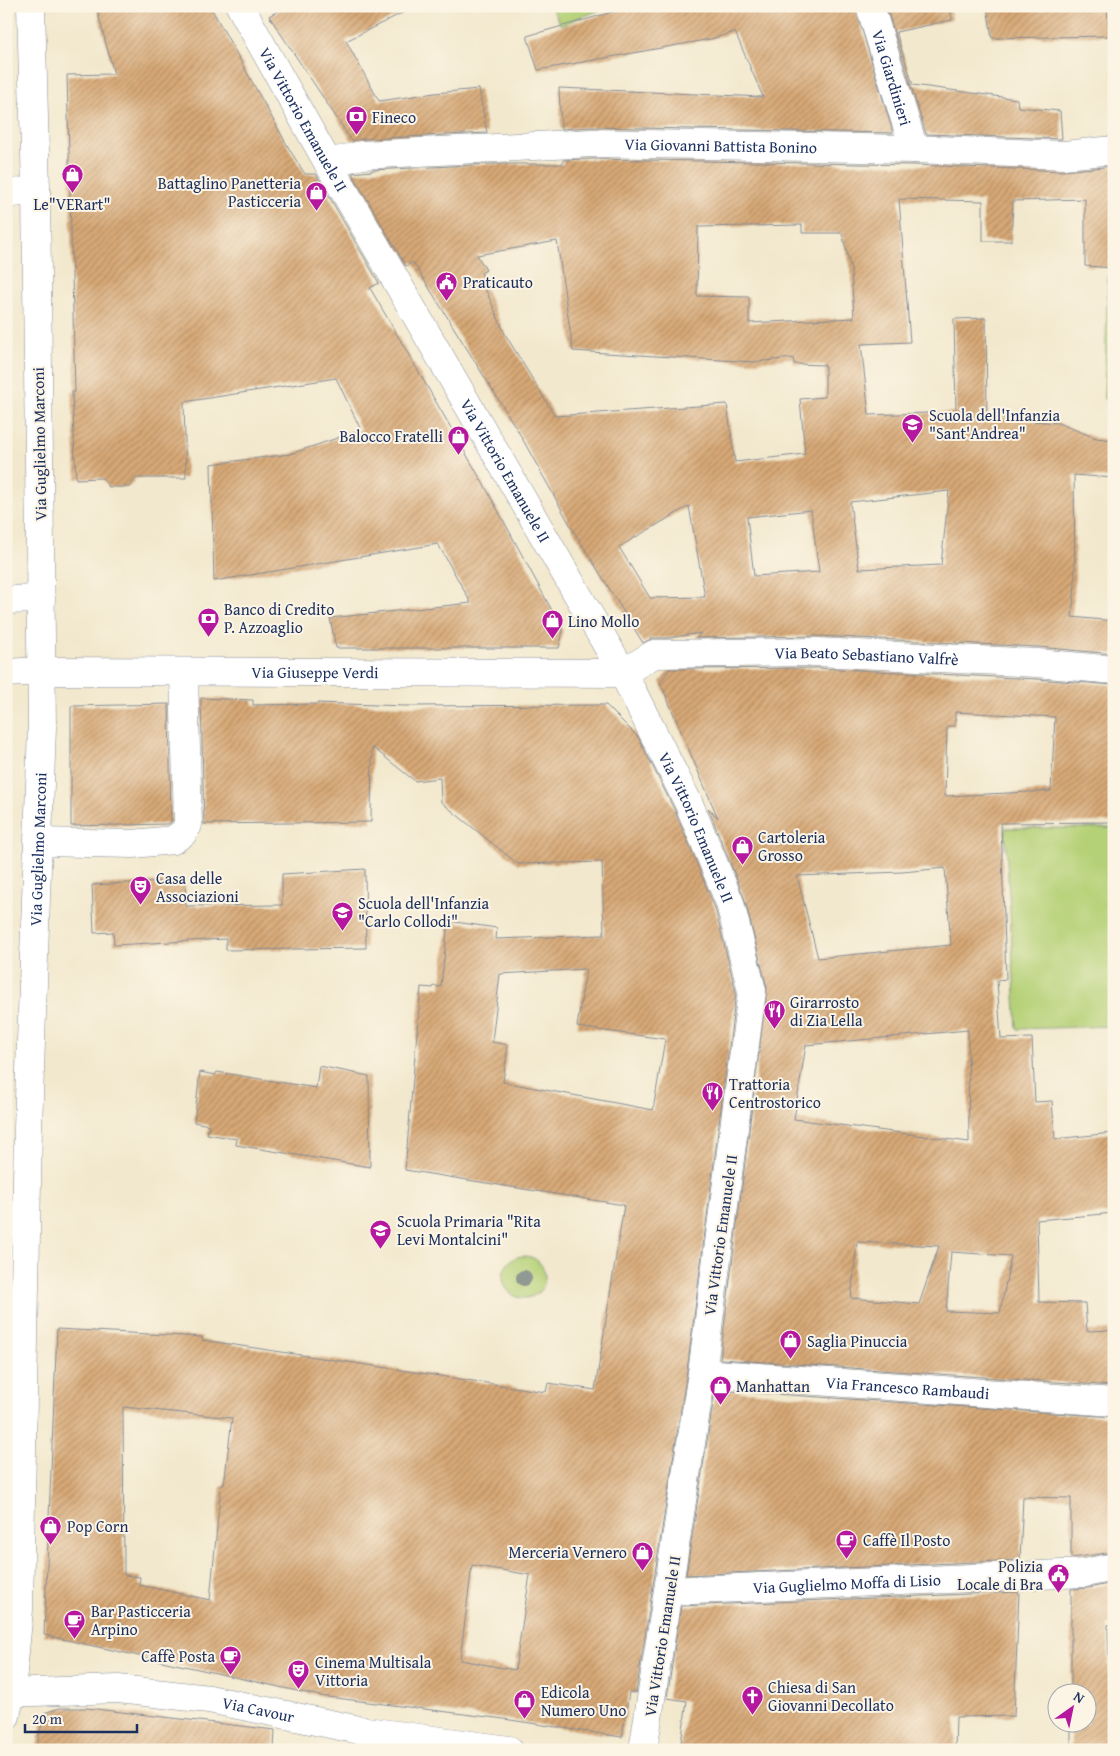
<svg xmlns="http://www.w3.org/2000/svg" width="1120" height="1756" viewBox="0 0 1120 1756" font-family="'Gentium Book Plus',serif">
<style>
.green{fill:#b5d177;stroke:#68806a}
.building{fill:url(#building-hatch);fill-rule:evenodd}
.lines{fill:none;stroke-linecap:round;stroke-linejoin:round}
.minor-casing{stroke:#868c96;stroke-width:29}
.minor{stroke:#fff;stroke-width:28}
.tree{fill:#919993}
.labels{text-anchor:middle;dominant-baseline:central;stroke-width:4;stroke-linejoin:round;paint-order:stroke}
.street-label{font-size:16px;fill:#1b2f5e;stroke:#fcf5e5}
.poi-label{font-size:16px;fill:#1b2f5e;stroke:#fcf5e5;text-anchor:start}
</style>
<defs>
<pattern id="building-hatch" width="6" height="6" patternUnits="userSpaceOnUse" patternTransform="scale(1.25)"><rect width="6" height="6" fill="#d8a976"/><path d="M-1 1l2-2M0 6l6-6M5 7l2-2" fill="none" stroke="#ae8a64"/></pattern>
</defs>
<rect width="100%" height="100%" fill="#fcf5e5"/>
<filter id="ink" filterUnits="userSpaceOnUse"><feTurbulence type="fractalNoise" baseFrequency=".02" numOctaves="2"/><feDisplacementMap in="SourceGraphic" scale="10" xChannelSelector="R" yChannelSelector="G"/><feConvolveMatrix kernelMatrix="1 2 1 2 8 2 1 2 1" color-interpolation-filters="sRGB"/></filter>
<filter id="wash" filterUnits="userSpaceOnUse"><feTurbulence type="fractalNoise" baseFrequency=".0096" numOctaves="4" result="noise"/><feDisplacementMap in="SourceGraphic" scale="20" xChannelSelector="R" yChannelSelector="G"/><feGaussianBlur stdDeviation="1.12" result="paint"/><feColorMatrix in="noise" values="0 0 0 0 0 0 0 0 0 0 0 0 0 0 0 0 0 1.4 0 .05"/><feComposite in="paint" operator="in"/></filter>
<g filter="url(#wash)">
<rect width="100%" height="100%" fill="#f2e8cd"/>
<path class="green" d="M551,6H610L561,25Z
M1108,276L1114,277V401L1104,399Z
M1005,828H1114V1026L1017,1029Z
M503 1277a21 21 0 1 1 42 0a21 21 0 1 1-42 0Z"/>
<g id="blocks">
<path class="building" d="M96,6H210L291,152L305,174H316L379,283L370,288L487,490L563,631L559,648H336L330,618L471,603L438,544L214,581L211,464L290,454L361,430L336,378L184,402L186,478H136L129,487H109L102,478L76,479L72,392H75L67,75L114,74Z
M287,6H416L346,41L379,101L435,93L479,89L487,133L361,139L352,141L269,16Z
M634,6H794V12L826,6H855L893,133L592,127L561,129L559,88L763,97L735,32L711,39L538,70L527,36Z
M886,6H950L952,20L896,32L913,85L1017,99L1018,107L1060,111L1062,139L926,134Z
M987,6H1107L1109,36L992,38Z
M592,159L914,165L1063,171L1114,166V268L1085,266V199L1013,201L1011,241H983V201L899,199L910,342L861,344L869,415L956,412L954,319L986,318L987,416L1021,420L1058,423L1096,438L1114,440V478L1074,475L1075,584L1072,617L1114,621V654L1038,647L818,636L696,638L701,633L668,638H653L643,643L573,530L518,431L413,262L406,266L352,173L372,171V170L493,164H563V160ZM802,225V233H842L851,269L854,318L749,323V297L697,296L698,227ZM557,241L573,351L754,362L793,358L794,364L825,365V397L800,399L805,454L735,462L727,404L555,416L505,334L485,288L489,286L481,273L486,270L477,255ZM949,491L941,565L859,569L850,502ZM689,506L705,597L650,598L619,547ZM811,510L819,572L754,576L747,517Z
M817,668L1036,679L1114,685V822L1001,823L1006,979L997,980L1001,1039L1032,1038L1035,1102L1052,1101L1055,1139L1112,1133L1114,1153V1213L1037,1220L1039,1302L1085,1303L1087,1331L1114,1330V1386L720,1359L767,988L744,897L708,808L718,818L660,682L670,669ZM955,712L1055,717L1051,791L945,796L947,726H955ZM945,868L951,945L818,958L797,876L902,872ZM968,1030L969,1142L794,1119L806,1045ZM857,1242L939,1246L919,1304L851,1298ZM951,1252L1011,1256L1000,1313L946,1311Z
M201,698L253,700V705L318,704L317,703L406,706L606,705L638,737L675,811L715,908L736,992L687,1371L636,1693L629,1692L622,1737L504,1719L320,1696L44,1635L57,1329L202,1337V1340L546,1392L548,1383L595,1390L624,1205L405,1170L421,987L433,988L434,986L441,987L448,921L497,928L496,939L604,935L602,862L518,864L441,802L440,778L415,781L372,747L371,822L204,824ZM586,969L577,1027L665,1039L653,1110L503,1082L508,1045L492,1042L500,974ZM123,1407L232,1418L224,1485H221L210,1600L139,1585L140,1577L124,1575ZM472,1565L530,1575L515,1670L460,1660Z
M169,704L171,822L168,824L71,826V706Z
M365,869L366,948L226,950V939L114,945L113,932L94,933L92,885L185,880L186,906L282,905V874Z
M319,1066L369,1076L370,1167L236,1145L237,1139L207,1134L209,1125L194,1122L200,1072L215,1075L217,1072L316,1088Z
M715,1390L1114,1417V1552L1071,1558V1498L1023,1497L1020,1560L686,1575Z
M1114,1583V1624L1108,1625L1111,1750H1071V1724H1088V1694H1071V1589L1088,1588Z
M1019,1592L1014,1716L956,1717L955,1750H680L687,1701L667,1698L681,1606Z
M60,1708H87L275,1730L274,1750H36L44,1713Z"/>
</g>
</g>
<g filter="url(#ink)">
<use href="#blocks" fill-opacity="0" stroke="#868c96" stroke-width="1"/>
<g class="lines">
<defs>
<g id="minor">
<path id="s1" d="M240,6L328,163L623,673L689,804L730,903L752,991L702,1373L643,1750"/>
<path id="s2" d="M870,6L914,149"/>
<path id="s3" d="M328,163L362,155L592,143L914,149L1064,155L1114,150"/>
<path d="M6,194L36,190"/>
<path d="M6,600L41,599"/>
<path id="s4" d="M6,673L42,671L623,673"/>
<path id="s5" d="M623,673L654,654L817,652L1037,663L1114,670"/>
<path d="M39,842L133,844L173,840L183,833L188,825L184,672"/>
<path id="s6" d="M702,1373L1114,1402"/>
<path id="s7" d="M669,1591L1085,1573L1114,1567"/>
<path id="s8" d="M6,1693L118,1689L209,1699L359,1730L509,1750"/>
<path id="s9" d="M6,1716L11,1692L19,1610L28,1127L42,727L36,190L31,6"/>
</g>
</defs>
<use href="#minor" class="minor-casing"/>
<use href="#minor" class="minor"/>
</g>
<circle class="tree" cx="524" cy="1278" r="8"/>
</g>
<defs>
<symbol id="bank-pin" viewBox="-11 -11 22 30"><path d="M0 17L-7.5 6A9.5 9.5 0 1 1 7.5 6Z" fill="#b5179e" stroke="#fcf5e5"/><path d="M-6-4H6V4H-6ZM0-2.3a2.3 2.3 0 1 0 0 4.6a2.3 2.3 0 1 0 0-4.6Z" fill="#fff"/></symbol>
<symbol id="shop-pin" viewBox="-11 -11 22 30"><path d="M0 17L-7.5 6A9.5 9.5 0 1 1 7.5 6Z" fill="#b5179e" stroke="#fcf5e5"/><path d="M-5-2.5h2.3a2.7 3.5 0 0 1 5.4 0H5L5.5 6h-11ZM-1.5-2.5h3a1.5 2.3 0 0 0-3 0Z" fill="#fff"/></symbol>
<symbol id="civic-pin" viewBox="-11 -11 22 30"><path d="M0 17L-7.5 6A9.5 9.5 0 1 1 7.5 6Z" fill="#b5179e" stroke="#fcf5e5"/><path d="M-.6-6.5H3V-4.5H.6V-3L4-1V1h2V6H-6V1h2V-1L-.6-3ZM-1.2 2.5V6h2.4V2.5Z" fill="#fff"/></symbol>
<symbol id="school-pin" viewBox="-11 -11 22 30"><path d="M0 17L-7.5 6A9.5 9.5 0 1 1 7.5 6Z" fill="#b5179e" stroke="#fcf5e5"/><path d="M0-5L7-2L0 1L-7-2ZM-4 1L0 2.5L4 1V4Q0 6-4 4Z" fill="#fff"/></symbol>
<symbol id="theatre-pin" viewBox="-11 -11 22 30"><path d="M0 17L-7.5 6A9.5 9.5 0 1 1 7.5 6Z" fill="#b5179e" stroke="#fcf5e5"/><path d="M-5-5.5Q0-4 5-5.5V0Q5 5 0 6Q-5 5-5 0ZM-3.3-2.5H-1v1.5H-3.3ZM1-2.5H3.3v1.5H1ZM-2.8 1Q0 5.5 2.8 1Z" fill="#fff"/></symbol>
<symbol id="restaurant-pin" viewBox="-11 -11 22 30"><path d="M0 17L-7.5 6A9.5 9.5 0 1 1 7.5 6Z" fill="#b5179e" stroke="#fcf5e5"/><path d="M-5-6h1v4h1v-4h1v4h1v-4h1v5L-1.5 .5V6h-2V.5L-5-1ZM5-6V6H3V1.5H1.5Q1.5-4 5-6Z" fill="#fff"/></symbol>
<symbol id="cafe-pin" viewBox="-11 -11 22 30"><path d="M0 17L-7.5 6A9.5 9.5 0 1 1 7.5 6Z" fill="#b5179e" stroke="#fcf5e5"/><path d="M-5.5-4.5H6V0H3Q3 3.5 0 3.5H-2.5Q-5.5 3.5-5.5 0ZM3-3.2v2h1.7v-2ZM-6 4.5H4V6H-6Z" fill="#fff"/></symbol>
<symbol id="church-pin" viewBox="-11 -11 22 30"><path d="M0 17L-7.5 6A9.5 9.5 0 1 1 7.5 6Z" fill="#b5179e" stroke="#fcf5e5"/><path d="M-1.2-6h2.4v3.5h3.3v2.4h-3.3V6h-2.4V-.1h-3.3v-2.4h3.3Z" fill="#fff"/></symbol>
</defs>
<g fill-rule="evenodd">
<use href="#bank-pin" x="344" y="104" width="25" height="34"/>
<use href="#shop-pin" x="60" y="162" width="25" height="34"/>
<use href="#shop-pin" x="304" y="180" width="25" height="34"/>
<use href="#civic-pin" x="434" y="270" width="25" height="34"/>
<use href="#school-pin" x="900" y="412" width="25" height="34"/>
<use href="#shop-pin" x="446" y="424" width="25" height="34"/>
<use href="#bank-pin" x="196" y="606" width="25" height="34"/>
<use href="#shop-pin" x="540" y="608" width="25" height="34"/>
<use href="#shop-pin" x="730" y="834" width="25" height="34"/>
<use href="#theatre-pin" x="128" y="874" width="25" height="34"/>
<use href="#school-pin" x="330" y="900" width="25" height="34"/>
<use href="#restaurant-pin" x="762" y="998" width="25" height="34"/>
<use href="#restaurant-pin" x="700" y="1080" width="25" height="34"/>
<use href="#school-pin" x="368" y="1218" width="25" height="34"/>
<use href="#shop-pin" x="778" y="1328" width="25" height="34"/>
<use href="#shop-pin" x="708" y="1374" width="25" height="34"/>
<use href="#shop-pin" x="38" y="1514" width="25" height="34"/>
<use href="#cafe-pin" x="834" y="1528" width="25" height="34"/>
<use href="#shop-pin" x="630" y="1540" width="25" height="34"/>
<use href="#civic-pin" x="1046" y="1562" width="25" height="34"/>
<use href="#cafe-pin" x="62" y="1608" width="25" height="34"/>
<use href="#cafe-pin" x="218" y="1644" width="25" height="34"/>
<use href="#theatre-pin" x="286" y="1658" width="25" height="34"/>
<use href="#church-pin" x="740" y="1684" width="25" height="34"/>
<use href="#shop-pin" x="512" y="1688" width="25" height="34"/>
</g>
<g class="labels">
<g class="street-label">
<text stroke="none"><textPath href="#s2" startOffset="75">Via Giardinieri</textPath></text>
<text stroke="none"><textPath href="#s1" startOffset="130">Via Vittorio Emanuele II</textPath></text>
<text stroke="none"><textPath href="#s3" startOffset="394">Via Giovanni Battista Bonino</textPath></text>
<text transform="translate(39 444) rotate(-91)">Via Guglielmo Marconi</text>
<text stroke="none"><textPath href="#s1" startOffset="535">Via Vittorio Emanuele II</textPath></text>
<text stroke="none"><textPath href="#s5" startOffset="249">Via Beato Sebastiano Valfrè</textPath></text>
<text stroke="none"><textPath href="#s4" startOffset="309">Via Giuseppe Verdi</textPath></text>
<text stroke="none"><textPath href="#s1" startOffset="940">Via Vittorio Emanuele II</textPath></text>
<text stroke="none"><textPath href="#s9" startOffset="868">Via Guglielmo Marconi</textPath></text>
<text transform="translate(720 1235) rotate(-82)">Via Vittorio Emanuele II</text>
<text stroke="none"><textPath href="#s6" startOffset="206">Via Francesco Rambaudi</textPath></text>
<text stroke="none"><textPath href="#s7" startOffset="178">Via Guglielmo Moffa di Lisio</textPath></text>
<text transform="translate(662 1636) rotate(-81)">Via Vittorio Emanuele II</text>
<text stroke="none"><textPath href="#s8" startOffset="254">Via Cavour</textPath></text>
</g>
<g class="poi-label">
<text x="372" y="117">Fineco</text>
<text x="301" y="183" text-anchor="end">Battaglino Panetteria<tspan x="301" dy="18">Pasticceria</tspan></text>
<text x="72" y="204" text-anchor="middle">Le"VERart"</text>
<text x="463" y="282">Praticauto</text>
<text x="929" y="415">Scuola dell'Infanzia<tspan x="929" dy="18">"Sant'Andrea"</tspan></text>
<text x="443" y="436" text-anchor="end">Balocco Fratelli</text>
<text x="224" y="609">Banco di Credito<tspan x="224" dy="18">P. Azzoaglio</tspan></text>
<text x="568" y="621">Lino Mollo</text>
<text x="758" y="837">Cartoleria<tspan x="758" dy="18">Grosso</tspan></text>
<text x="156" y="878">Casa delle<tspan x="156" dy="18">Associazioni</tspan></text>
<text x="358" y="903">Scuola dell'Infanzia<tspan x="358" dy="18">"Carlo Collodi"</tspan></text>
<text x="790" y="1002">Girarrosto<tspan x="790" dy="18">di Zia Lella</tspan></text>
<text x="729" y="1084">Trattoria<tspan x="729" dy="18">Centrostorico</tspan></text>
<text x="397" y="1221">Scuola Primaria "Rita<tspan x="397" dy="18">Levi Montalcini"</tspan></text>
<text x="807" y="1341">Saglia Pinuccia</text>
<text x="736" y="1386">Manhattan</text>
<text x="67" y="1526">Pop Corn</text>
<text x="863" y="1540">Caffè Il Posto</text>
<text x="627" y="1552" text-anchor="end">Merceria Vernero</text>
<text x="1043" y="1566" text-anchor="end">Polizia<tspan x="1043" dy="18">Locale di Bra</tspan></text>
<text x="91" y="1611">Bar Pasticceria<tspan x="91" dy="18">Arpino</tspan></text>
<text x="215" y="1656" text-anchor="end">Caffè Posta</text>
<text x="315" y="1662">Cinema Multisala<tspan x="315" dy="18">Vittoria</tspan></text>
<text x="768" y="1687">Chiesa di San<tspan x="768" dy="18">Giovanni Decollato</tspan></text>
<text x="541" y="1692">Edicola<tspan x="541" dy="18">Numero Uno</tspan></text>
</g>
</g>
<rect width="1120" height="1756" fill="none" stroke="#fcf5e5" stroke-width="25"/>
<g transform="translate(1072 1708) rotate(33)"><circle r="24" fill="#fcf5e5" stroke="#a2a6af"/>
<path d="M0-4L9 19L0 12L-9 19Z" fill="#b5179e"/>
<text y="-8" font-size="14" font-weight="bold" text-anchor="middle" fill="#1b2f5e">N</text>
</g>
<path d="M25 1724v8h112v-8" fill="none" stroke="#1b2f5e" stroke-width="2.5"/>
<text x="32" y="1724" font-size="15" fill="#1b2f5e" stroke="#fcf5e5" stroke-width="4" paint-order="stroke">20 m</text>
</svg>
